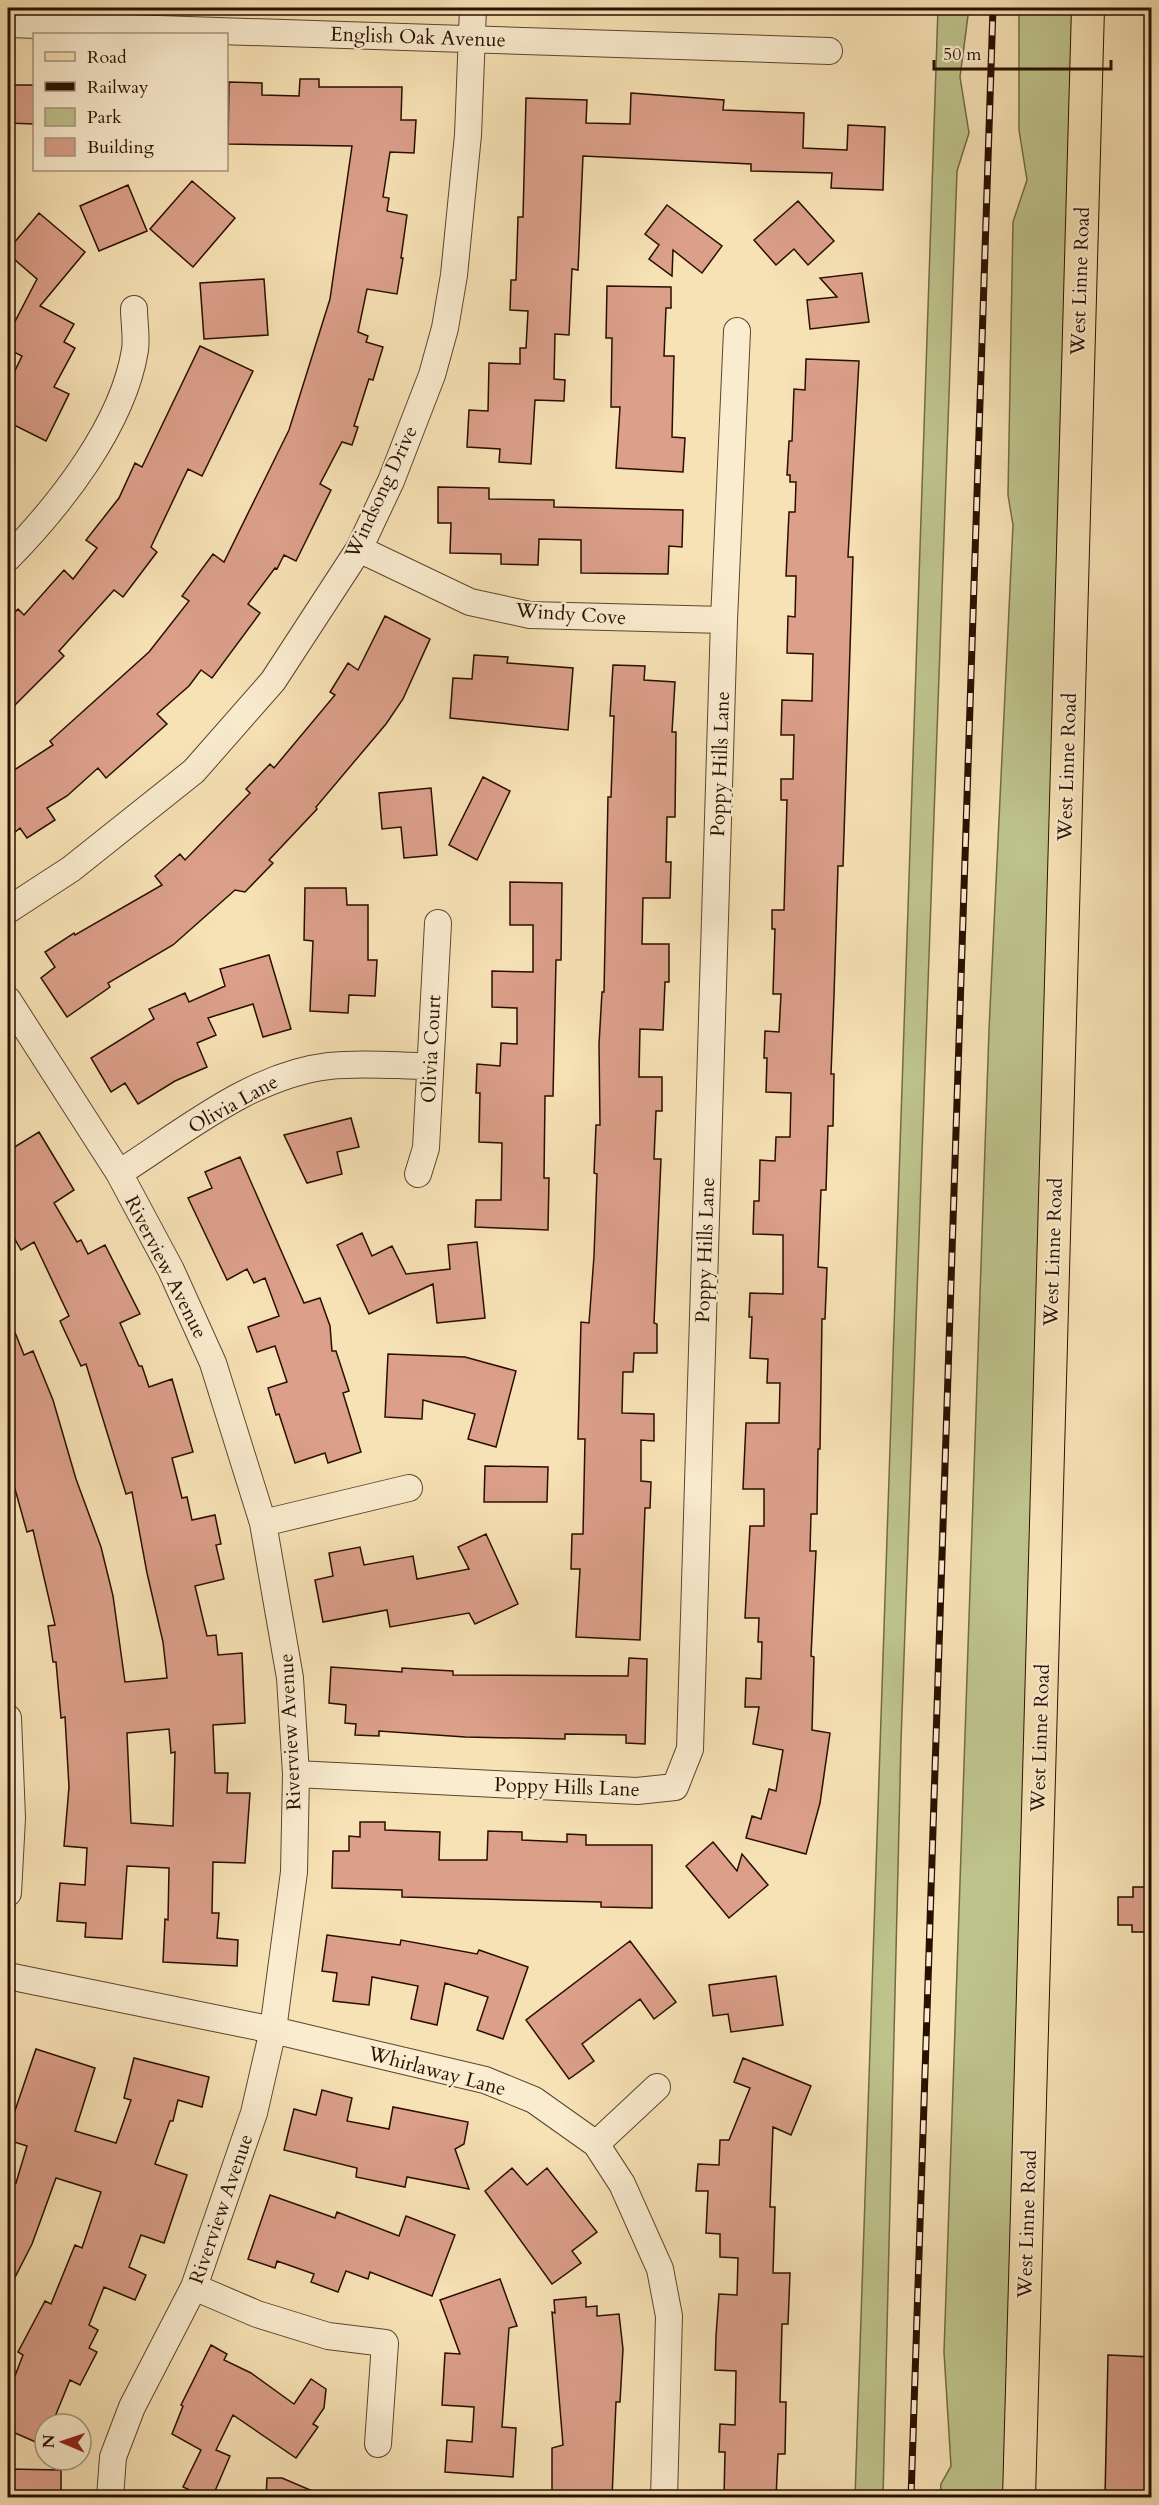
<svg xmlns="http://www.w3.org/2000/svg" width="1159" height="2505" viewBox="0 0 1159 2505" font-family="Cardo,serif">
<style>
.green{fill:#bec38c;stroke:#746946;stroke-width:1.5}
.building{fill:#db9f8a;stroke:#290f00;stroke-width:1.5;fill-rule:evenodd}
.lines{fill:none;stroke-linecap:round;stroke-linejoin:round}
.minor-casing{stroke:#5c442d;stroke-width:28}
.major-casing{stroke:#290f00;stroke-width:34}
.minor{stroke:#faeccf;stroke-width:26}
.major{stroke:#f7e2b5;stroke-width:32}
.rail-casing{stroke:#290f00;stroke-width:7}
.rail{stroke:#faeccf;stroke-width:4.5;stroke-dasharray:14;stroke-linecap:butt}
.labels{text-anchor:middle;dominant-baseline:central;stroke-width:4.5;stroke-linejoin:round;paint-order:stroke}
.street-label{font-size:20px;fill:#290f00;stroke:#faeccf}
</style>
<rect width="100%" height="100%" fill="#f7e2b5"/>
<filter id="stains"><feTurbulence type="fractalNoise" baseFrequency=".00333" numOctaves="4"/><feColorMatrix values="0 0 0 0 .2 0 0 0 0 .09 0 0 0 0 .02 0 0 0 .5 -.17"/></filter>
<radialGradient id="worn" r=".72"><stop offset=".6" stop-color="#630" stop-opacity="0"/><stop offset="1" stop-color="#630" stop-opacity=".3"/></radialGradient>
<path class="green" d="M938,8H969L960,77L969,133L957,171L901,1742L883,2497L855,2498Z
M1019,8H1075L1007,2497L940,2498L941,2484L951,2466L944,2352L989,1030L1013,525L1008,495L1013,222L1027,180L1019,130Z"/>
<path class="building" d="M300,79H319V87H402L401,120H416L414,153L390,152L383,197L389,198L387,211L407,215L401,258H403L397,294L367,289L358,332L368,336L366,342L383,347L373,380L369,379L354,426L358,427L352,445L342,442L320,484L331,490L296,561L284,555L277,569L275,568L248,604L260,613L212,678L201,670L189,686L157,714L167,724L106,778L98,768L67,796L47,808L55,820L27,838L20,828L8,838V774L53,745L50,741L149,652L189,601L182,596L213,554L224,562L289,430L330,299L352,146L228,144L229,82L262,83V95L299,96Z
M8,85H34V124L8,123Z
M631,93L724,100L723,110L804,113L803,148L847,150L848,125L885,127L883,190L831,188L832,173L751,171V164L583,156L578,270L572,269L569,335L555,334L554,379L565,380L564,401L535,400L531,464L499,462L500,449L467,447L469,410L488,411L489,363L520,364V348H526L528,311L510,310L511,280H516L518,217H523L526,98L587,100L586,123L630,124Z
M192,181L235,218L193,267L150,229Z
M128,185L147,231L99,251L80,206Z
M798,201L834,241L808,265L794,249L776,265L754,240Z
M667,205L722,246L702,273L673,250L672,276L649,259L659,245L645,234Z
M39,213L85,252L40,306L74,324L64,342L75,348L54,387L69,394L46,441L8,422V385L22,356L8,349V335L37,279L8,254V250Z
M862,273L869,322L810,329L807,300L837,297L820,278Z
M264,279L268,335L204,339L200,283Z
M607,286L671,287V308H666L664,356H674L672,437L685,438L683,472L616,468L620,407H611L612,338H606Z
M200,346L253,371L202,476L188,469L151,547L157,552L123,597L114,590L59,651L64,656L8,712V619L18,609L24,615L64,570L73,579L97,548L86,540L119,498L135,463L142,467Z
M806,359L859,361L848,557H853L843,866H838L834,996L831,1074H834L833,1126H828L826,1190H821L818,1267L827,1268L825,1319H822L820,1449H818L817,1514H811L810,1551H816L811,1656L814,1657L812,1730L830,1733L820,1803L806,1854L746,1838L752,1816L761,1819L769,1789L776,1791L783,1750L753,1744L759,1707H745L746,1678L761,1679L762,1642H758L759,1618H745L750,1526H764V1489H743L746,1423H779L780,1383H767L768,1359L750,1358L752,1317H749L750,1293L783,1294V1235L753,1234L754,1201H759L760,1160L775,1161L776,1137H790L791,1093L766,1092L767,1058H764L765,1031L779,1032L781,994H773L775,929H772V910H784L787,800H781V779H793L794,735H781L782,700L812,701L813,654L787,653L788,616L795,617L796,576H786L789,512H795L796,482H790V475H787L789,441H792L794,389L805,390Z
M438,487L489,488V499L554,500V507L683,510L682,547L669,546L668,574L581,573V540L539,539L538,565L501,564V554L450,553L451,523H438Z
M385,616L430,639L403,699L386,724L316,807L317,809L269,860L273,863L245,892L235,890L173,945L108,983L110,987L67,1017L41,978L55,967L45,952L74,933L75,935L162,885L155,876L180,854L185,860L250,793L246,789L270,764L274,768L335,695L330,692L348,663L358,670Z
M474,655L508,657L507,663L573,668L568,730L450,718L453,678L472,679Z
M613,665L645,666L644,680L675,682L672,732H676L675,817H667L666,862H671L670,898H643L642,944H669V982H665L663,1030L640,1029L639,1077H662V1111H656L654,1159H661L654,1323L657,1324V1353H634L633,1372H623L622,1413L654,1414V1441L641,1440V1481L651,1482L650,1508H645L640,1640L576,1637L580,1569H571L572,1534H583L585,1439H578L581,1322L589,1323L594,1256L597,1174L594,1173L596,1125H600L599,1044L602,992H604L608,797H611L614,716H610Z
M483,777L510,791L477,860L449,845Z
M431,788L437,855L404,858L401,827L382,829L379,793Z
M510,882L562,883L561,960H556L553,1096H545L544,1178H549L548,1230L475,1227L476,1200H501L502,1143L479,1142L480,1093H476L477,1064L500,1066L501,1043L517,1044V1008L492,1007V971L533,972V925H510Z
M305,888H346L347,905H368V960H377L375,996L349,995L348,1013L310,1011L313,941L304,940Z
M269,955L291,1029L263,1037L253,1004L208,1018L216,1035L197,1043L207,1067L175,1081L138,1104L125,1083L111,1092L91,1058L154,1019L149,1009L185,993L189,1002L225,986L220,969Z
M351,1118L359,1147L337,1152L342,1174L307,1183L284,1135Z
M39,1132L74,1190L54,1203L77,1242L81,1240L88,1254L105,1245L140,1314L120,1323L139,1366H142L149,1387L172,1379L193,1452L172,1458L182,1498L187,1497L192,1520L215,1515L221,1544L216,1545L224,1579L195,1586L207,1636L216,1635L218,1655L242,1653L245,1723L213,1725L215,1773H228L227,1793H250L245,1863L213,1862L212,1913H219L217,1938L238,1940L237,1966L163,1962L165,1919L168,1920L169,1868L127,1866L122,1939L85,1937L86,1923L57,1921L60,1883L85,1885L87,1848L64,1846L69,1787L65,1717L61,1718L56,1662H53L48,1626L55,1625L33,1530L27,1532L8,1464V1315L24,1355L33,1351L53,1400L76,1479L101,1547L113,1596L125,1682L167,1678L163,1642L147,1573L132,1492L126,1494L86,1364L81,1366L60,1321L69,1316L34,1242L21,1250L8,1227V1151ZM169,1729L171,1753L175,1752L173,1826L131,1823L127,1733Z
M240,1157L304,1303L320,1298L330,1326L332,1351H336L349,1391L343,1393L361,1452L328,1463L325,1453L295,1463L279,1414L276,1415L268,1388L287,1382L275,1346L257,1352L248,1327L279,1316L265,1278L254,1283L247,1269L227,1280L188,1198L212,1188L205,1172Z
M362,1233L372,1256L392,1246L406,1274L450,1269L448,1245L477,1242L485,1318L437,1323L433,1284L369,1314L337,1245Z
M388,1354L465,1357L516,1371L496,1447L468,1439L475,1414L423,1400L422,1419L385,1417Z
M485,1466L548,1467L547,1502H484Z
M486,1534L518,1604L475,1624L469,1613L390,1627L387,1610L323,1622L315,1580L333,1576L329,1553L360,1547L364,1565L413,1556L417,1579L469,1569L458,1547Z
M629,1658L647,1659L645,1744L626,1743V1735L565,1734V1739L465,1737L379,1731V1736L355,1735L356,1724L345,1723L346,1705L329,1703L331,1667L402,1672V1668L453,1671V1675L628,1676Z
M360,1822H385V1830L440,1832L439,1860H487L488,1831L522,1832V1840L567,1842V1834L586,1835V1845H652V1908L601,1907V1902L402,1897V1890L332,1888L333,1851H349V1836L360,1837Z
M713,1842L737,1871L742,1854L768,1885L729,1918L686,1866Z
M1133,1887H1152V1932H1132V1925H1118V1897H1133Z
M327,1935L400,1945L401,1940L477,1954L479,1950L528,1967L503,2039L477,2030L488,1997L445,1983L437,2025L411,2019L418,1986L372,1977L369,2005L333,2001L337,1973L322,1971Z
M630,1941L676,2002L654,2019L640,1999L582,2044L594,2061L569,2079L526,2020Z
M776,1976L783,2025L731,2032L728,2014L713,2016L709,1985Z
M36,2049L95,2068L75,2131L116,2143L131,2100L124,2098L134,2058L209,2077L202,2107L178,2100L173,2121H170L155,2164L187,2175L164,2243L141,2235L129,2267L146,2275L135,2300L104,2287L89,2325L98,2330L89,2348L97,2352L80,2385L70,2380L52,2424H45V2446L8,2430V2394L23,2355L18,2352L45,2301L51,2304L75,2245L82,2248L101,2192L56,2178L32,2244L8,2291V2180L16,2183L27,2146L8,2140V2131Z
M743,2058L811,2086L791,2135L773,2127L770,2207H775L773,2273H790L788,2324H782L780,2402H786L785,2454H778L776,2498H724L725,2452H719L720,2424L735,2425L736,2371L715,2370L716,2336L719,2294L737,2295L738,2258L720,2257V2234L706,2233L708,2191H696L698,2164L719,2165L720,2140H729L750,2088L734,2082Z
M322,2090L352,2098L347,2121L389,2129L393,2107L468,2122L464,2144L455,2149L469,2189L407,2177L405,2187L356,2177L357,2168L284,2150L294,2109L316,2115Z
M512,2168L527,2185L547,2168L597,2232L572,2251L581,2263L552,2284L485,2191Z
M270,2195L335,2218L337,2212L399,2236L406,2216L455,2235L432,2296L370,2272L368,2279L346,2271L338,2292L311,2282L314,2274L277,2261L275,2268L248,2259Z
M500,2279L517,2326L509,2328L502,2427L516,2428L513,2477L445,2472L447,2440L472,2442L474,2407L442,2405L445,2353L460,2354L440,2300Z
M586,2297V2307L597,2306V2316L619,2314L623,2349L620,2402H616L612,2498H552V2448L563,2445L552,2312L555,2313L554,2300Z
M211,2345L227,2354L224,2360L251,2373L294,2404L311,2379L326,2389L324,2408L313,2424L318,2427L296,2458L233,2415L216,2450L230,2456L212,2498H207L183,2487L201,2450L172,2434L183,2406L181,2405Z
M1108,2355L1152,2357V2498H1105Z
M8,2469L61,2470V2498H8Z
M267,2478H282L329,2498H266Z"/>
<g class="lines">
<defs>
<path id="minor" d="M8,24L829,51
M359,549L470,602L530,615L724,620
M8,558C60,505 123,425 135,350C137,337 134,322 134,309
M8,910L71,869L194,771L273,681L359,549L391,481L432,375L445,328L454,275L468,135L473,8
M8,1000L119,1173L171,1270L213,1363L263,1523L290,1678L296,1774L294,1872L273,2030L254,2113L194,2287L132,2407L113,2457L110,2498
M119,1173C184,1132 251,1075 329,1066C362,1062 398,1066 430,1066
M418,1174L426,1148L438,923
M263,1523L409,1488
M8,1718L12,1818L8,1893
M296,1774L637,1791L675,1787L690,1749L724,620L737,331
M8,1976L273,2030L485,2080L534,2100L596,2144L622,2184L660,2269L669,2316L664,2498
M596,2144L657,2087
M194,2287L257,2314L328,2336L385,2343L378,2444"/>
<path id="major" d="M1019,2498L1088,8"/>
</defs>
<use href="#minor" class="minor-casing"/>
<use href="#major" class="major-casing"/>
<use href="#minor" class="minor"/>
<use href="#major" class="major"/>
<defs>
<path id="rail" d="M911,2498L993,8"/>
</defs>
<use href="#rail" class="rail-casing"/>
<use href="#rail" class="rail"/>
</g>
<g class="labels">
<g class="street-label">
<text transform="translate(418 37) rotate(2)">English Oak Avenue</text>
<text transform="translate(1080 281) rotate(-88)">West Linne Road</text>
<text transform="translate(381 492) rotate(-65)">Windsong Drive</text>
<text transform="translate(571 614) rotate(4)">Windy Cove</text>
<text transform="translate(720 764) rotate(-88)">Poppy Hills Lane</text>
<text transform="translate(1067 767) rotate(-88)">West Linne Road</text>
<text transform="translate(431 1049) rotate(-87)">Olivia Court</text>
<text transform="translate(233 1104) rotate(-29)">Olivia Lane</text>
<text transform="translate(705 1250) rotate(-88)">Poppy Hills Lane</text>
<text transform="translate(1053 1252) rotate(-88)">West Linne Road</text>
<text transform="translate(166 1267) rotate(63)">Riverview Avenue</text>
<text transform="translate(290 1732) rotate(-93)">Riverview Avenue</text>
<text transform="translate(1040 1738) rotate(-88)">West Linne Road</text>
<text transform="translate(567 1787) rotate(2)">Poppy Hills Lane</text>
<text transform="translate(437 2071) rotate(15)">Whirlaway Lane</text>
<text transform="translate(221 2209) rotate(-71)">Riverview Avenue</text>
<text transform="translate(1027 2224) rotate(-88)">West Linne Road</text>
</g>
</g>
<rect width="1159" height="2505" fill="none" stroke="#f7e2b5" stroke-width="30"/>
<rect x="9" y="9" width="1141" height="2487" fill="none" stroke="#290f00" stroke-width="3"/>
<rect x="15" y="15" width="1129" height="2475" fill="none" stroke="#290f00" stroke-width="1.5"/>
<rect x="33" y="33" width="195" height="138" fill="#faeccf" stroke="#a6947c" stroke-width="1.5"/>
<rect x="45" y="52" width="30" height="9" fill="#f7e2b5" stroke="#a6947c" stroke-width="1.5"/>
<text x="87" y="63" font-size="18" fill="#290f00">Road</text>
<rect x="45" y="82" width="30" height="9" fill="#290f00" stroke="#a6947c" stroke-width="1.5"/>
<text x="87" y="93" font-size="18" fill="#290f00">Railway</text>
<rect x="45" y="108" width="30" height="18" fill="#bec38c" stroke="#a6947c" stroke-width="1.5"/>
<text x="87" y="123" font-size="18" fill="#290f00">Park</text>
<rect x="45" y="138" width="30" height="18" fill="#db9f8a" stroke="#a6947c" stroke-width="1.5"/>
<text x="87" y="153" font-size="18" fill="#290f00">Building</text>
<g transform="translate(63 2442) rotate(272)"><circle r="28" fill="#faeccf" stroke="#a6947c" stroke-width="1.5"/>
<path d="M0-4.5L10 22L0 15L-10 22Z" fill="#8f2418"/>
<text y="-9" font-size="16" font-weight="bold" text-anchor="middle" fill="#290f00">N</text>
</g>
<path d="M934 60v9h177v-9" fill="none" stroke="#290f00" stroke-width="3"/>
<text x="943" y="60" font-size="18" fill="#290f00" stroke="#faeccf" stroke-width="4.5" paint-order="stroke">50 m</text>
<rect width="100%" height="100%" filter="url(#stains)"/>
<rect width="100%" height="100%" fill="url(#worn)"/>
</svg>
